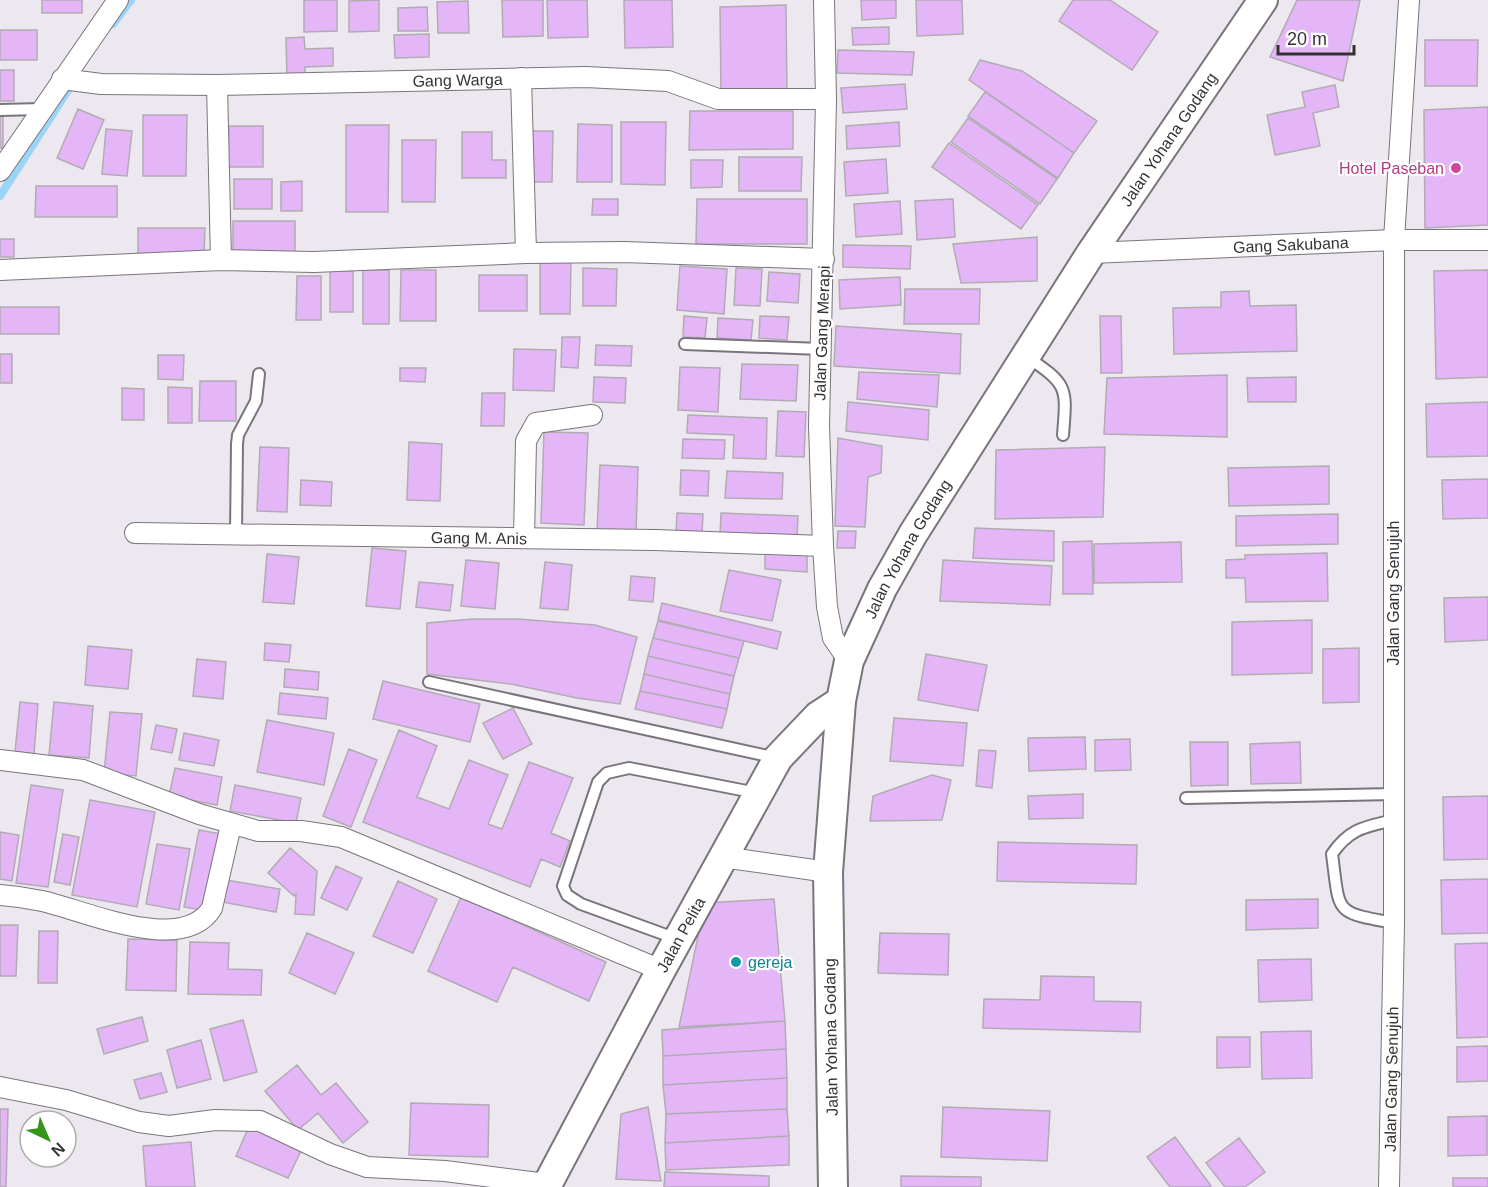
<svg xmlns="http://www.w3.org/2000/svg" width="1488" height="1187" viewBox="0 0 1488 1187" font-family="Helvetica,sans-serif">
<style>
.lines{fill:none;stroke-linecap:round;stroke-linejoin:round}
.stream{stroke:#9ad5f7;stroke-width:8}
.building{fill:#e4b6f7;stroke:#b1acb3;stroke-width:1.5}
.lane-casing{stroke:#7a757c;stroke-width:14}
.street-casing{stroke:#7a757c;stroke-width:22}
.secondary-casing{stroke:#7a757c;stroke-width:32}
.lane{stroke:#fff;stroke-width:10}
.street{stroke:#fff;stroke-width:20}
.secondary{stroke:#fff;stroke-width:28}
.hotel-dot{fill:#d1479c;stroke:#fff;stroke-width:2}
.culture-dot{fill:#0f9aa8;stroke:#fff;stroke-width:2}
.labels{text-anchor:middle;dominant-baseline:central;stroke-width:4.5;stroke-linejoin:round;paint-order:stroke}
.street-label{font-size:16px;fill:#343235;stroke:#fff}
.hotel-label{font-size:16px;fill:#b23c85;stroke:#fff;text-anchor:end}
.culture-label{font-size:16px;fill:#0d838f;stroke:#fff;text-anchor:start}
</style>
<rect width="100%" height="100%" fill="#ede8ef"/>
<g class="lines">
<path class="stream" d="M113,24L131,0
M0,196L74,81"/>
</g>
<path class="building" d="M42,0H82V13H42Z
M304,0H337V31L304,32Z
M379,0V31L349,32V1Z
M502,0H543V36L503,37Z
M547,0H587L588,37L548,38Z
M624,0H672L673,47L625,48Z
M861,0H896V18L862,20Z
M916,0H962L963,34L917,36Z
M1073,0H1110L1158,32L1132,70L1059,21Z
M1297,0H1360L1343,81L1270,57Z
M468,1L469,33H438L437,2Z
M786,5L787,96L721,97L720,7Z
M427,7L428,31H398V8Z
M889,27V44L853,45L852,28Z
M0,30H37V60H0Z
M429,34V57L395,58L394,35Z
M304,37L305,49L333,48V66L305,67V78L287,79L286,38Z
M1425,40H1478L1477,86H1425Z
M838,50L914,52L912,75L837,73Z
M980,60L1022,71L1097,121L1074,153L969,80Z
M0,70H14V101H0Z
M905,84L907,109L843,113L841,88Z
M1335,85L1339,107L1313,113L1320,146L1275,155L1267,115L1305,107L1302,92Z
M985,92L1074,153L1058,178L968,116Z
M1488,107V225L1425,228L1424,110Z
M78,109L104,120L83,169L57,158Z
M690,111H793V149L689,150Z
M143,115H187L186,176H143Z
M0,116H3V148H0Z
M968,118L1057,179L1040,204L951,142Z
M621,122H666L665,185L621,184Z
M899,122L900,146L847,149L846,126Z
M578,124L612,125V182H577Z
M346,125H389L388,212H346Z
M229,126H263V167H228Z
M106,129L132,131L127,176L102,174Z
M527,131H553L552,182H527Z
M462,132H492V160H506V178H462Z
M402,140H436L435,202H402Z
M949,143L1038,205L1021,229L932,167Z
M739,157H802L801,191H739Z
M886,159L888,193L846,196L844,162Z
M691,160H723L722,187L691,188Z
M234,179H272V209H234Z
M302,181V211H281V182Z
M36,186H117V217H35Z
M593,199H618V215H592Z
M697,199H807V244H696Z
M953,199L955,237L917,240L915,201Z
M900,201L902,234L856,237L854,204Z
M233,221H295V255H233Z
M138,228H205L204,255H138Z
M1037,237V281L961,283L953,244Z
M0,239H14V257H0Z
M843,245L911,246L910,269L843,267Z
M540,262H571L570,314H540Z
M680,266L727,269L724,314L677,310Z
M583,268L617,269L616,306H583Z
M736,268L762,269L760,306L734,305Z
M330,270L353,271V312H330Z
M363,270H389V324H363Z
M401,270H436V321H400Z
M1488,270V377L1436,379L1434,271Z
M769,272L800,274L798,303L767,301Z
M479,275H527V311H479Z
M297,276H321V320H296Z
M900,277L901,305L840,309L839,280Z
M905,289H980L979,324H904Z
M1249,291L1250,306L1296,305L1297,351L1174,354L1173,308L1221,307V292Z
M0,307H59V334H0Z
M684,316L707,318L705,338L683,337Z
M760,316L789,317L787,340L759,338Z
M1100,316H1121L1122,373H1101Z
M718,318L753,320L751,340L717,338Z
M836,326L961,334L960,374L834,366Z
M562,337H580L578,368L561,367Z
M596,345L632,346L631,366L595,365Z
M514,349L556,350L554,391L513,390Z
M0,354H12V383H0Z
M158,355H184L183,380L158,379Z
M742,364L798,365L796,401L740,399Z
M680,367L720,368L718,412L678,410Z
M400,368H426L425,382L400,381Z
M859,372L939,375L937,407L857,399Z
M1227,375V437L1104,434L1107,378Z
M594,377L626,378L625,403L593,402Z
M1296,377V402H1248L1247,378Z
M200,381H236V421H199Z
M168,387L192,388V423H168Z
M122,388L144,389V420H122Z
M482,393H505L504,426H481Z
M848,402L929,410L928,440L846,431Z
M1488,402V456L1427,457L1426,404Z
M778,411L806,412L804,457L776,456Z
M688,415L767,418L766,459L733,458L734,435L687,433Z
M544,432L588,433L584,525L541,523Z
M838,438L882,446L881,473L868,477L865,527L835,526Z
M683,439L725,440L724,459L682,458Z
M409,442L442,444L440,501L407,500Z
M260,447L289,448L287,512L257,511Z
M1105,447L1103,517L995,519L996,450Z
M600,465L638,467L636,532L597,530Z
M1329,466V504L1229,506L1228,468Z
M681,470L709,471L708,496L680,495Z
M727,471L783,473L782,499L725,498Z
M1488,479V518L1443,519L1442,480Z
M301,480L332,482L331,506L300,505Z
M677,513L703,514L702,534L676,533Z
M721,513L798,516L797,539L720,536Z
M1338,514V544L1236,546V516Z
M975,528L1054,531V561L973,558Z
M838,531H856L855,548H837Z
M1092,541L1093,594H1063V542Z
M1181,542L1182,582L1094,583V544Z
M372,548L406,551L400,609L366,606Z
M765,548L807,551V572L765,569Z
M1327,553L1328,601L1246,602L1245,578H1226V560L1245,559V555Z
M267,554L299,557L294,604L263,602Z
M466,560L499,563L495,609L461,606Z
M943,560L1052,566L1050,605L940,601Z
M545,562L572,565L568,610L540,608Z
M729,570L781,580L772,621L720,611Z
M631,576L655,578L653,602L629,600Z
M419,582L453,585L450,611L416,607Z
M1488,597V640L1445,642L1444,598Z
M662,603L781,632L777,649L658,620Z
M473,619H517L595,625L637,637L620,704L577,698L511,684L427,674V623Z
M1312,620V673L1232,675V622Z
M658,621L744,641L739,658L653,638Z
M653,638L739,658L734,676L648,656Z
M265,643L291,645L289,662L264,660Z
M88,646L132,650L128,689L85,685Z
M1359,648V702L1323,703V649Z
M926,654L987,665L978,711L918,700Z
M648,656L734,676L730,694L644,674Z
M197,659L226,662L223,699L193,696Z
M285,669L319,672L318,690L284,687Z
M644,674L730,694L727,709L640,691Z
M383,681L480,704L470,742L373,719Z
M640,691L727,709L722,728L635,709Z
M280,693L328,698L326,719L278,714Z
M20,702L38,704L34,754L15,752Z
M54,702L93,706L89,758L49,755Z
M513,708L532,744L503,759L483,723Z
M110,712L142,714L136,776L104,773Z
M894,718L967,723L963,766L890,761Z
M267,720L334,733L324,785L257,772Z
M156,725L177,729L172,753L151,749Z
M399,730L437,746L417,797L449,809L469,760L508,775L488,824L502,829L529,762L573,778L551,833L570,841L560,867L541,859L530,887L363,822Z
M184,733L219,740L214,766L179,760Z
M1085,737L1086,769L1029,771L1028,738Z
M1130,739L1131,770L1095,771V740Z
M1190,742H1228V785L1191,786Z
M1300,742L1301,783L1251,784L1250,744Z
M349,749L377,760L351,827L323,816Z
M979,750L996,751L992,788L976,786Z
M175,768L222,777L217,805L169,796Z
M932,775L951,780L942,820L870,821L873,796Z
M31,785L63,790L48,887L16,883Z
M235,785L301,798L296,823L230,811Z
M1083,794V818L1029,819L1028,796Z
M1488,796V859L1444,860L1443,797Z
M90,800L155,812L137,907L72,895Z
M199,830L222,834L207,911L184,907Z
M0,832L19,835L12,881L0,879Z
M63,834L79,837L70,885L54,882Z
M998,842L1137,845L1136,884L997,881Z
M157,844L190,849L179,910L146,904Z
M290,848L317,871L314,915L295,914L296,894L294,896L268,873Z
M336,866L362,878L347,910L321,898Z
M1488,879V933L1442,934L1441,880Z
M226,880L280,889L276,912L222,902Z
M398,881L437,899L413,953L373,936Z
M461,897L606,962L589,1001L513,967L497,1002L428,971Z
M774,899L785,1021L679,1027L705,903Z
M1318,899V928L1246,930V900Z
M0,925H18L16,976H0Z
M39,931H58L57,983H38Z
M307,933L354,953L335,994L289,973Z
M880,933L949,934L948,975L878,973Z
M128,939L177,940L176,991L126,990Z
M190,942L229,943L228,969L262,970L261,995L188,994Z
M1488,943V1037L1457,1038L1455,944Z
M1311,959L1312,1000L1259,1002L1258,960Z
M1041,976L1094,977V1001L1141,1002L1140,1032L983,1028L984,999L1040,1000Z
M142,1017L148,1041L104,1054L97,1029Z
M243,1020L257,1072L224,1081L210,1029Z
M785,1021L786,1049L663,1056L662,1030Z
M1311,1031L1312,1078L1262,1079L1261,1032Z
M1217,1037H1250V1067L1217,1068Z
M201,1040L211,1079L177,1088L167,1050Z
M1488,1046V1081L1457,1082V1047Z
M786,1049L787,1078L663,1085V1056Z
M297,1065L321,1095L336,1083L368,1122L343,1143L318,1113L298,1130L265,1091Z
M161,1073L167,1092L140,1099L134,1080Z
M787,1078V1109L666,1114L663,1085Z
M411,1103L489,1105L488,1157L409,1155Z
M648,1107L661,1181L616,1179L621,1114Z
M943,1107L1050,1111L1047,1161L941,1157Z
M0,1109H8L6,1187H0Z
M787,1109L789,1136L665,1143L666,1114Z
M1487,1116V1155L1448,1156V1117Z
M249,1126L302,1149L288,1178L236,1156Z
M789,1136V1165L666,1170L665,1143Z
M1175,1137L1211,1186L1210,1187H1170L1147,1157Z
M1239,1138L1265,1172L1245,1187H1225L1206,1163Z
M191,1142L195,1187H146L143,1146Z
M665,1172L769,1176V1187H664Z
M901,1176L981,1177V1187H901Z
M1453,1178H1488V1187H1453Z"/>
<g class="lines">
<defs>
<path id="lane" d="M0,110L42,109
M685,344L821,349
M1026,356C1068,385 1067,386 1063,435
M236,534L237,444L238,435L256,401L259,374
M429,682L777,758
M1186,798L1394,794
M1394,923C1333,912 1340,914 1332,854C1350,828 1365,827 1394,820
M677,939L581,904L567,895L563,886L598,782L607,773L629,768L757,793"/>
<g id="street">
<path d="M824,0L826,99L819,426L823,546L827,607L833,638L849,661"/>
<path d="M521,78L526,253"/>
<path id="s1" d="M62,79L101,84L217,85L585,77L668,81L718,99H826"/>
<path d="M217,85L221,260"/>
<path d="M0,171L118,0"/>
<path id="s2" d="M1091,253L1394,240H1488"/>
<path d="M0,270L221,260L314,262L526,253L624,252L824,259"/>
<path id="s3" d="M135,533L655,540L823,546"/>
<path d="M524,538L526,441L536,423L592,415"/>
<path d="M0,760L83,770L199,814L258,831H301L341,837L661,970"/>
<path d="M722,857L828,872"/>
<path d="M0,895C14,896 28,898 42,901C84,910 183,956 212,908L231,825"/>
<path d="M0,1087L66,1100L139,1122L169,1126L215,1120L260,1121L330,1154L367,1167L445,1171L547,1184"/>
<path id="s4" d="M1389,1187L1394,923V240L1409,0"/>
</g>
<g id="secondary">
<path id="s5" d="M546,1187L661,970L778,758L818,716L841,701"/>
<path id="s6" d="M833,1187L828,872L841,701L849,661L882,589L913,534L1091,253L1263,0"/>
</g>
</defs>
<use href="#lane" class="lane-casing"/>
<use href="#street" class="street-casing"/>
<use href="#secondary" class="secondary-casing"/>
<use href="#lane" class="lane"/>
<use href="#street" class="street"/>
<use href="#secondary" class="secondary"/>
</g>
<circle class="hotel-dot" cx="1456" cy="168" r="6"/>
<circle class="culture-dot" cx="736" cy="962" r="6"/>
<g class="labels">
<g class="street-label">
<text stroke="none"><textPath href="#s1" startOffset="396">Gang Warga</textPath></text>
<text stroke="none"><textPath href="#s6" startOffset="1140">Jalan Yohana Godang</textPath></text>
<text stroke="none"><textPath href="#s2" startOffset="200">Gang Sakubana</textPath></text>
<text transform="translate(822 333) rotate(-88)">Jalan Gang Merapi</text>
<text stroke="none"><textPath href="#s3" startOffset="344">Gang M. Anis</textPath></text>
<text stroke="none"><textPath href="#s6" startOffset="654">Jalan Yohana Godang</textPath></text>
<text transform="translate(1393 593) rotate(-90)">Jalan Gang Senujuh</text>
<text stroke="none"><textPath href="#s5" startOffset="286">Jalan Pelita</textPath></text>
<text transform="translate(831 1037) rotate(-91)">Jalan Yohana Godang</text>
<text stroke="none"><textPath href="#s4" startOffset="108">Jalan Gang Senujuh</textPath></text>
</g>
<g class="hotel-label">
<text x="1444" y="168">Hotel Paseban</text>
</g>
<g class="culture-label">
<text x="748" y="962">gereja</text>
</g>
</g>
<g transform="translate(48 1139) rotate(136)"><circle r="28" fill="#ffffff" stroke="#aeadae" stroke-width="1.5"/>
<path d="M0-4.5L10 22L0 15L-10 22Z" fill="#33961b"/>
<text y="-9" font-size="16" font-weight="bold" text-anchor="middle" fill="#343235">N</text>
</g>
<path d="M1278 45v9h76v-9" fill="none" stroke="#343235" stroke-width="3"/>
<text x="1287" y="45" font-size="18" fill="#343235" stroke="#ffffff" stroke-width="4.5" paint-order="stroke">20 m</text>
</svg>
